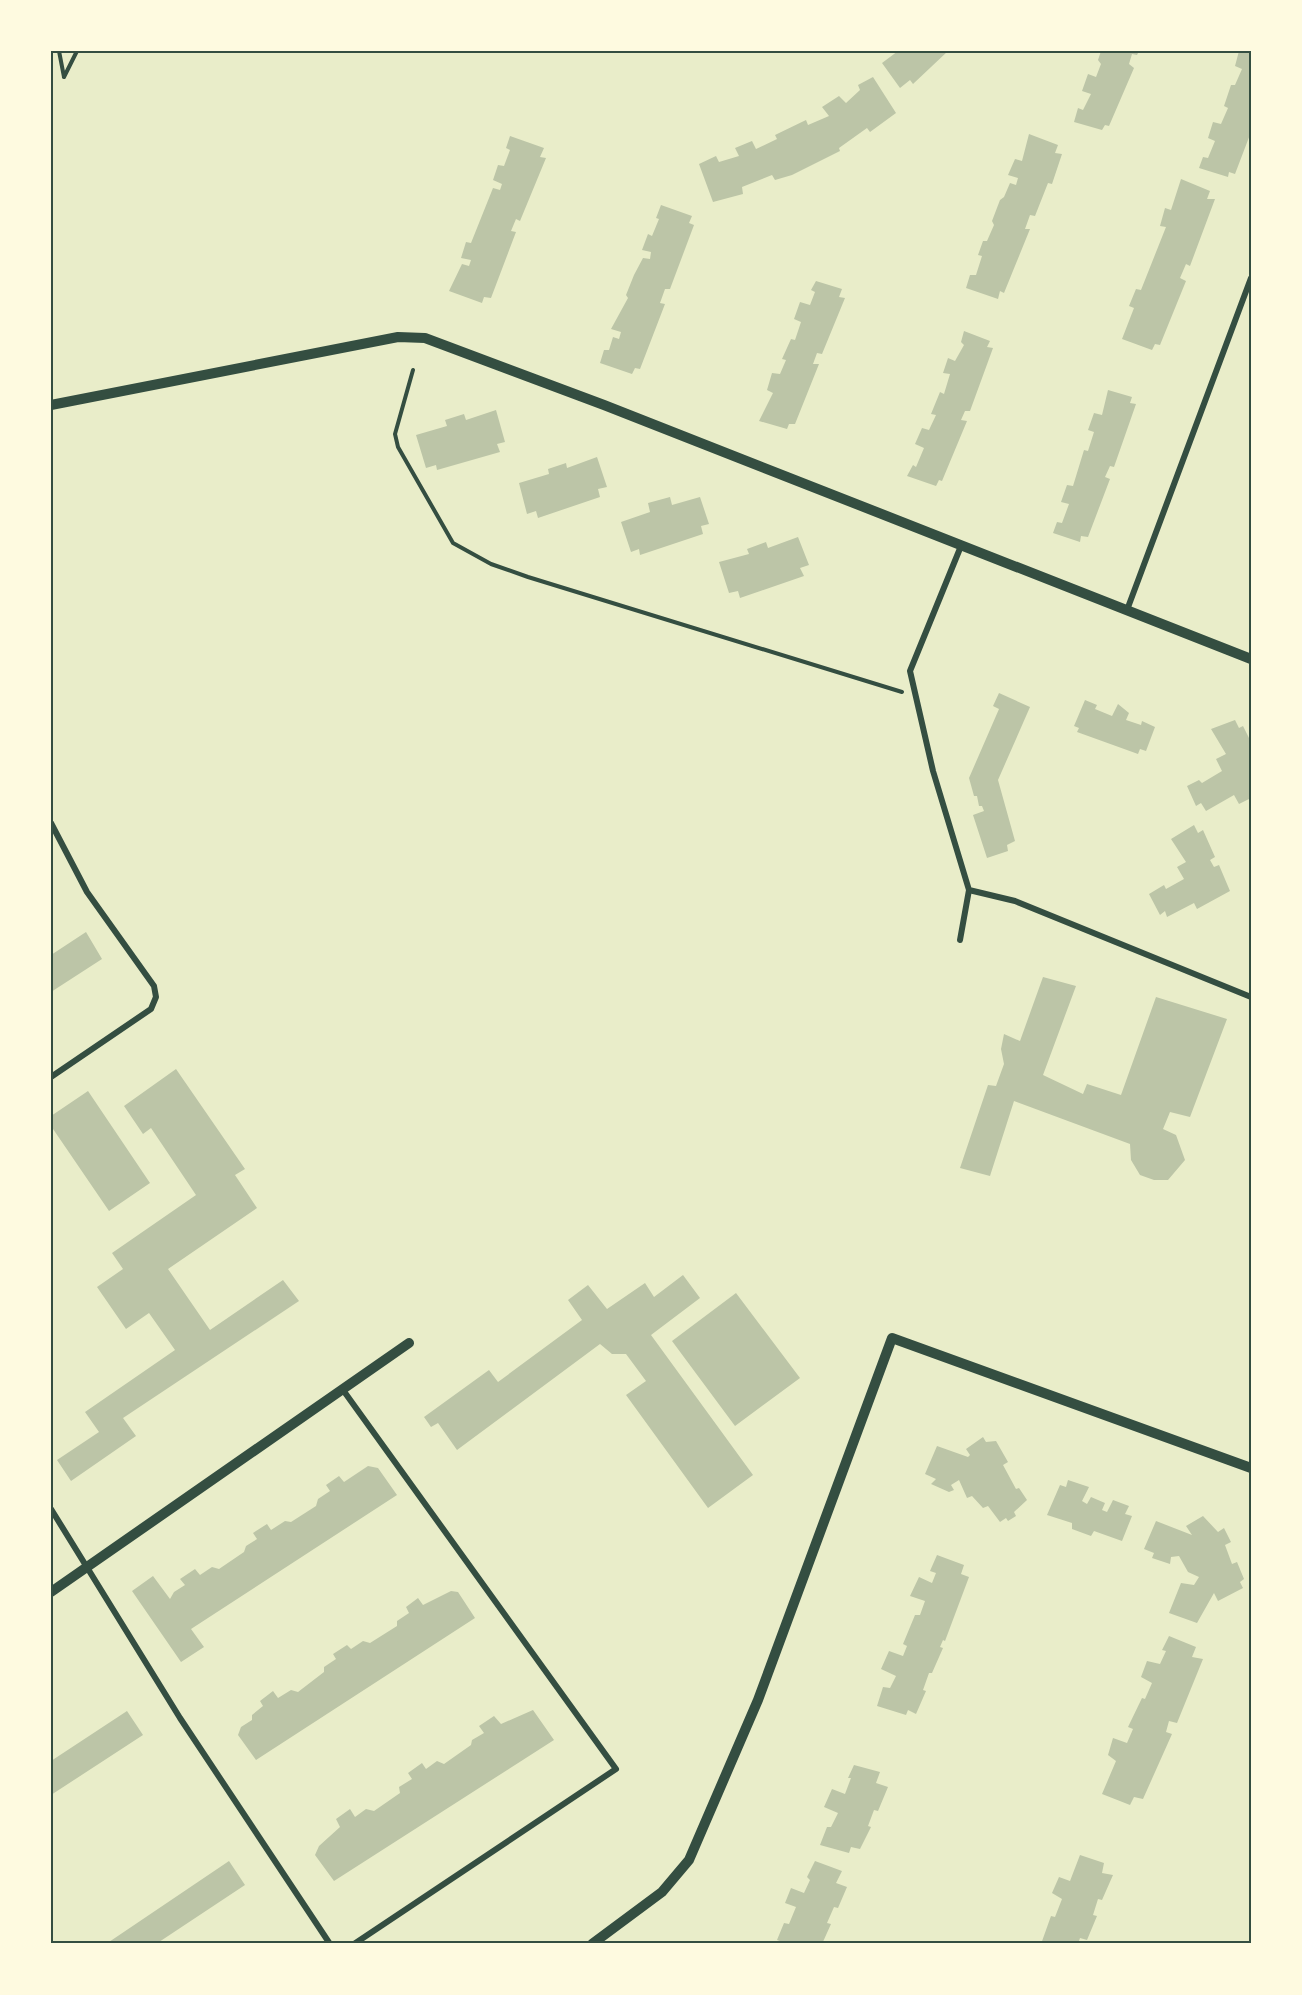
<svg xmlns="http://www.w3.org/2000/svg" width="1302" height="1995" viewBox="0 0 1302 1995" font-family="'Sofia Sans Condensed',sans-serif">
<style>
.building{fill:#bcc5a7}
.lines{fill:none;stroke-linecap:round;stroke-linejoin:round}
.path{stroke:#344e41;stroke-width:4}
.minor{stroke:#344e41;stroke-width:6}
.tertiary{stroke:#344e41;stroke-width:10}
.neatline{fill:none;stroke:#344e41;stroke-width:2}
</style>
<rect width="100%" height="100%" fill="#e9edc9"/>
<path class="building" d="M898,51H948L913,84L910,80L900,88L882,63Z
M1101,51H1139L1137,55L1132,54L1129,64L1134,68L1109,126L1105,125L1102,130L1074,122L1078,108L1083,110L1091,94L1082,91L1088,74L1096,77L1101,64L1098,60Z
M1239,51H1251V132L1235,174L1229,172L1228,177L1199,168L1203,157L1208,158L1215,141L1208,138L1213,122L1221,124L1228,108L1224,106L1231,85H1235L1242,69L1235,66Z
M873,77L896,113L870,132L867,128L839,148L840,151L792,175L775,180L772,175L742,187L743,194L713,202L699,164L716,156L719,162L739,156L735,148L752,141L756,149L777,139L775,135L806,120L808,125L829,116L822,107L839,96L846,103L860,90L858,85Z
M1029,134L1058,145L1055,153L1062,154L1052,184L1048,183L1035,216L1030,215L1025,229H1030L1004,293L1000,291L998,299L966,288L970,275H976L982,256L978,255L983,241H987L994,225L992,221L1000,200L1004,197L1010,183L1016,185L1018,178L1008,175L1015,159L1022,161Z
M510,136L544,148L540,157L546,158L520,221L516,219L511,231L516,232L491,298L484,297L482,303L449,291L462,264L469,266L471,260L461,258L466,242L471,243L493,188L500,190L502,184L493,180L498,165L504,166L510,150L506,148Z
M1181,179L1210,191L1207,199H1215L1190,266L1186,264L1180,278L1186,281L1160,345L1155,344L1152,350L1122,339L1134,308L1129,306L1136,289L1141,290L1166,227L1160,226L1165,208L1171,210Z
M661,205L692,216L689,223L694,225L670,289H665L660,303L665,304L640,369L635,368L632,374L600,363L604,350H609L613,337L619,339L621,332L611,329L628,298L626,295L634,275L643,258L650,259L651,252L642,250L648,234L652,236L659,219L656,218Z
M816,281L842,289L839,297L845,298L822,354L817,353L813,364H819L795,424H789L787,429L759,421L773,393L767,390L772,373L780,374L786,360L782,359L791,339L795,340L801,322L794,319L800,302L810,305L815,292L811,290Z
M964,331L990,341L987,347L993,348L970,411H965L961,420L967,421L942,481L939,480L936,486L907,476L913,465L916,467L924,448L915,444L922,428L929,430L936,415L931,414L940,392L944,394L950,374L943,373L948,358L955,361L964,345L961,342Z
M1108,390L1132,397L1130,403L1136,404L1114,467L1110,466L1105,477L1110,479L1088,537L1081,536L1080,542L1053,533L1057,522L1062,523L1069,504L1061,502L1067,485L1073,486L1084,450L1088,451L1094,432L1088,430L1094,413L1102,415Z
M496,410L505,442L497,444L500,452L437,470L436,465L426,468L416,435L447,426L445,420L464,414L466,420Z
M597,457L607,487L598,489L600,497L538,518L536,511L527,514L519,483L549,474L548,469L566,463L567,468Z
M670,497L672,505L700,497L709,524L701,526L703,534L640,555L639,549L631,552L621,522L650,512L648,503Z
M798,537L809,565L800,568L804,576L740,598L738,591L729,593L719,562L749,554L747,549L766,542L768,548Z
M999,693L1030,707L998,780L1015,841L1007,845L1008,851L987,858L973,815L984,811L982,806H979L977,796H974L969,778L999,709L993,706Z
M1085,700L1097,705L1095,709L1112,716L1118,704L1129,713L1126,720L1141,725L1142,721L1155,727L1146,751L1140,749L1138,754L1077,732L1079,728L1074,726Z
M1235,720L1239,728L1243,726L1251,742V798L1239,804L1234,795L1206,811L1201,803L1196,806L1187,786L1199,780L1202,783L1222,771L1216,759L1226,754L1211,729Z
M1194,825L1198,833L1203,830L1215,857L1210,860L1214,867L1219,865L1230,891L1197,909L1194,903L1167,917L1165,911L1160,915L1149,894L1164,885L1166,889L1184,879L1177,867L1186,862L1171,839Z
M86,932L102,959L51,992V955Z
M1043,977L1076,986L1043,1075L1083,1094L1087,1084L1121,1095L1156,997L1227,1019L1190,1117L1170,1112L1163,1129L1176,1135L1185,1160L1168,1180H1154L1140,1175L1131,1160L1130,1144L1014,1101L990,1176L960,1168L988,1085L996,1086L1004,1064L1001,1049L1004,1034L1020,1041Z
M176,1069L245,1169L235,1175L257,1208L168,1269L210,1330L283,1280L299,1301L123,1418L136,1436L71,1481L57,1460L99,1432L85,1412L175,1350L149,1313L126,1329L97,1287L123,1269L112,1253L196,1195L151,1128L143,1134L124,1106Z
M88,1091L150,1183L109,1211L51,1126V1116Z
M683,1275L700,1298L651,1335L753,1475L708,1508L626,1395L646,1381L626,1354H612L600,1344L457,1450L438,1423L431,1427L424,1417L489,1370L498,1382L582,1320L568,1300L588,1285L607,1309L645,1283L654,1297Z
M736,1293L800,1378L735,1426L672,1341Z
M983,1437L986,1442L996,1441L1008,1462L1003,1465L1016,1489L1019,1488L1027,1500L1014,1512L1016,1516L1008,1521L1006,1518L1000,1522L988,1506L983,1508L972,1496L967,1498L959,1480L951,1485L954,1490L949,1492L931,1484L936,1479L925,1474L937,1446L968,1457L970,1455L966,1449Z
M368,1466L378,1468L397,1495L191,1629L204,1647L181,1662L132,1591L153,1576L170,1599L174,1592L185,1585L180,1579L195,1569L200,1575L212,1567L219,1569L244,1552L246,1546L257,1539L253,1533L267,1524L271,1530L285,1521L291,1522L316,1506L318,1499L330,1491L326,1485L339,1476L344,1482Z
M1068,1480L1089,1487L1082,1501L1087,1504L1091,1497L1105,1503L1102,1510L1107,1512L1113,1500L1129,1506L1125,1514L1132,1516L1122,1541L1094,1531L1091,1536L1072,1529V1523L1047,1515L1060,1485L1066,1487Z
M1203,1516L1218,1532L1224,1528L1231,1542L1225,1545L1232,1564L1237,1562L1244,1579L1240,1582L1243,1588L1218,1601L1214,1593L1197,1623L1169,1613L1181,1583L1194,1585L1199,1577L1188,1572L1179,1556L1171,1557L1170,1564L1152,1558L1154,1553L1144,1549L1156,1521L1192,1535L1186,1526Z
M937,1555L964,1565L961,1574L969,1577L945,1641L943,1640L940,1647L943,1648L932,1673H929L923,1690L926,1691L916,1714L908,1710L906,1715L877,1706L883,1687L890,1688L896,1676L881,1669L889,1651L903,1656L907,1646L903,1644L915,1615H920L925,1601L910,1596L919,1577L932,1583L936,1573L930,1571Z
M451,1591L458,1592L475,1618L256,1760L238,1735L241,1727L252,1720V1715L263,1706L260,1701L273,1691L278,1698L291,1690L298,1692L324,1672V1667L336,1659L333,1654L347,1645L351,1649L363,1641L370,1643L397,1626V1621L409,1613L406,1607L418,1598L423,1605Z
M1169,1636L1196,1647L1192,1657L1203,1659L1177,1723L1169,1721L1166,1732L1172,1734L1143,1799L1134,1797L1130,1805L1102,1794L1116,1761L1108,1755L1113,1738L1127,1743L1133,1729L1128,1727L1142,1698L1145,1699L1152,1683L1141,1677L1147,1661L1160,1664L1166,1651L1162,1650Z
M533,1710L554,1740L334,1881L315,1855L319,1846L340,1827L336,1819L350,1809L355,1817L366,1809L374,1811L400,1793L399,1787L412,1779L408,1773L422,1763L426,1769L437,1761L444,1764L471,1745L472,1740L484,1733L479,1726L494,1716L501,1724Z
M127,1711L143,1735L51,1795V1761Z
M854,1765L880,1772L876,1783L888,1787L878,1811L874,1810L868,1826L871,1827L860,1849L851,1847L849,1853L820,1845L827,1827H831L838,1813L824,1807L832,1789L845,1794L851,1778H848Z
M1080,1855L1104,1863L1102,1873L1113,1875L1102,1900L1098,1899L1093,1915L1097,1916L1087,1940L1080,1938L1078,1944H1041L1051,1916L1055,1917L1062,1899L1052,1893L1059,1877L1070,1881Z
M229,1861L245,1885L156,1944H106Z
M815,1861L842,1871L836,1883L847,1887L838,1908L834,1907L827,1923L831,1924L822,1944H788L777,1940L784,1923L789,1924L796,1907L785,1903L791,1888L804,1893L810,1880L807,1877Z"/>
<g class="lines">
<path class="path" d="M59,51L64,77
M64,77L77,51
M413,370L395,434L398,447L453,543L491,564L528,577L902,692"/>
<path class="minor" d="M1127,610L1251,278
M51,823L87,892L154,986L156,997L151,1009L51,1077
M969,890L1015,901L1251,997
M960,940L969,890L933,771L910,671L961,546
M343,1390L616,1769L354,1944
M51,1509L180,1718L330,1944"/>
<path class="tertiary" d="M51,405L398,337L425,338L604,405L1251,659
M51,1592L409,1343
M592,1944L662,1892L689,1860L758,1700L892,1338L1251,1468"/>
</g>
<rect width="1302" height="1995" fill="none" stroke="#fefae0" stroke-width="105"/>
<rect x="52" y="52" width="1198" height="1890" class="neatline"/>
</svg>
